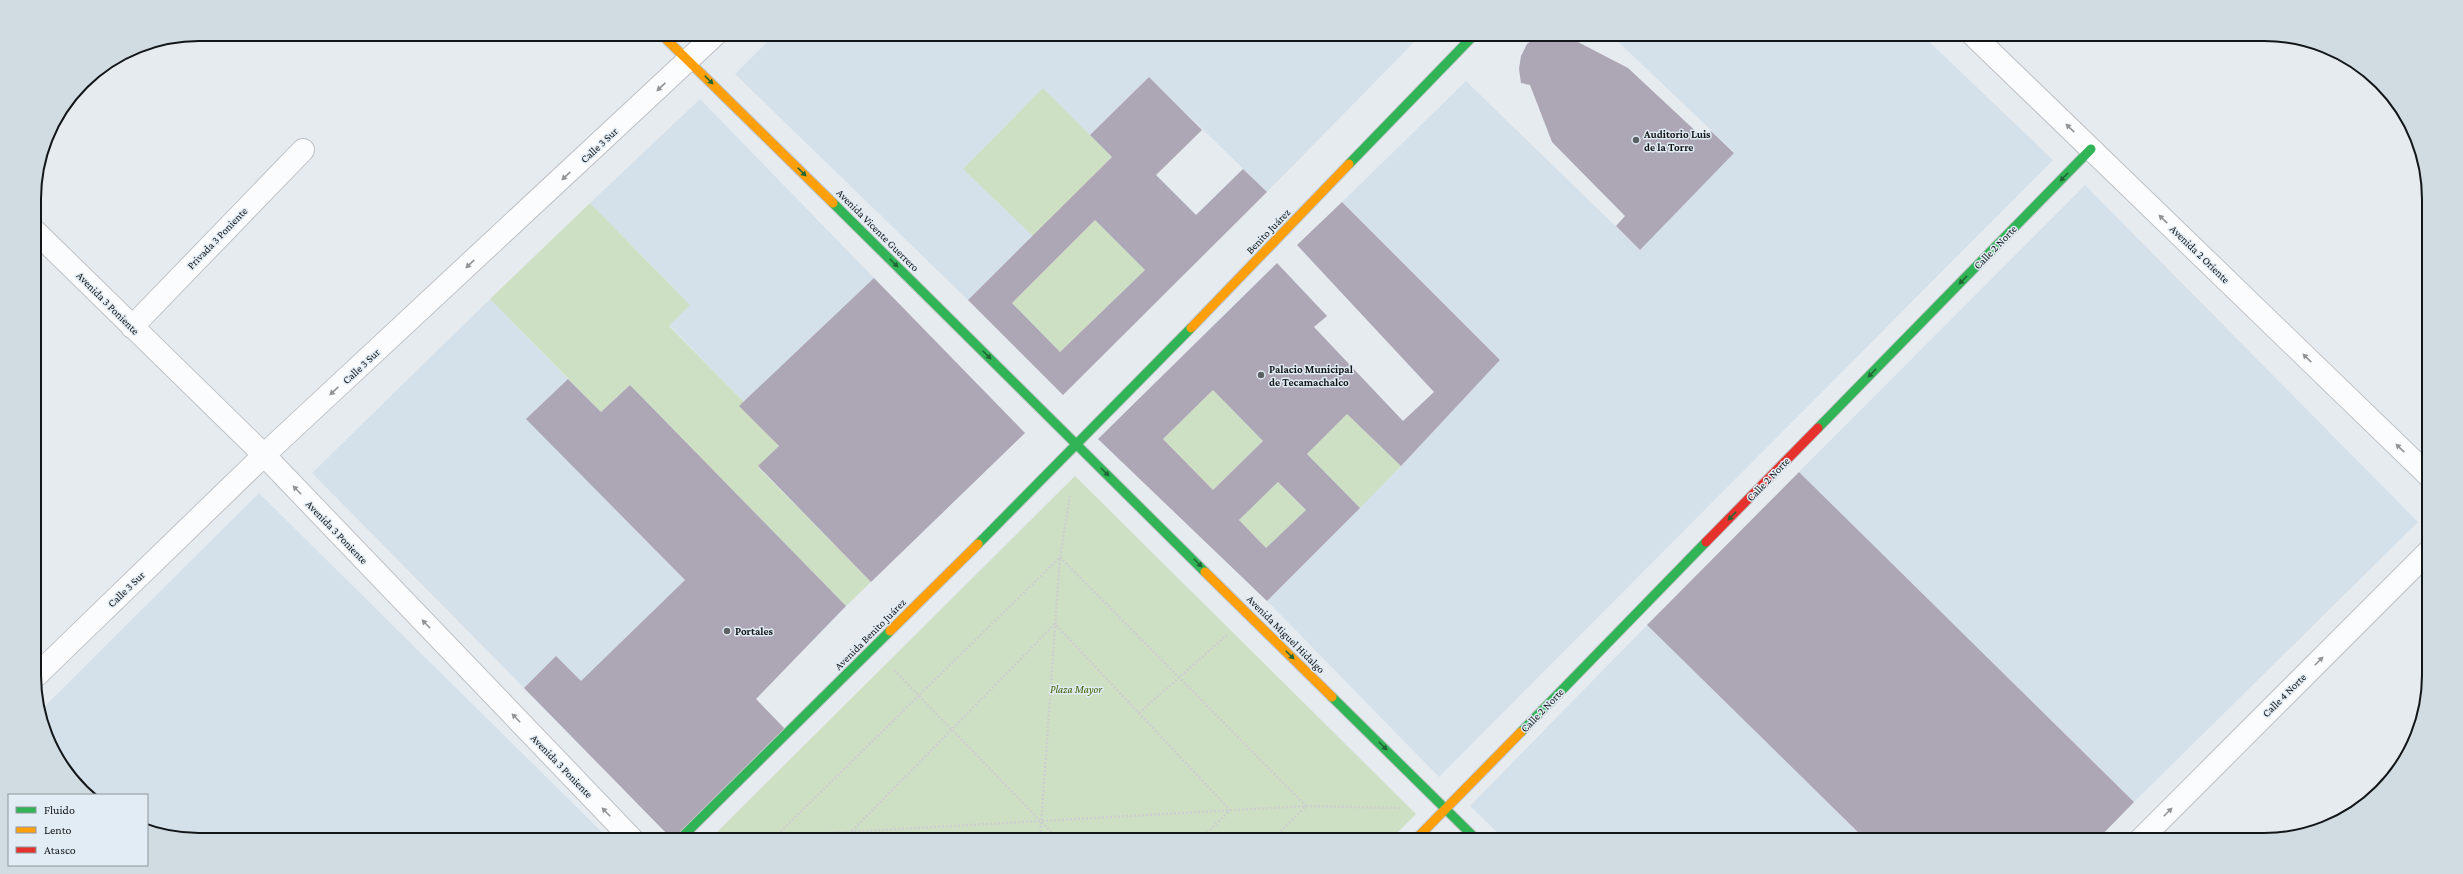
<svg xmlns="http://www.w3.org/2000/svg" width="2463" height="874" viewBox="0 0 2463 874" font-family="'Crimson Pro',serif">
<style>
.built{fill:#d5e1ea}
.green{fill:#cee0c3}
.building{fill:#ada6b5;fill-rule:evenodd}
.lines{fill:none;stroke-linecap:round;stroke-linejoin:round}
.street-casing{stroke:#bec2c6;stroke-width:24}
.fast-casing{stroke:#bec2c6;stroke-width:11}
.slow-casing{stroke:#bec2c6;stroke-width:11}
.jam-casing{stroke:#bec2c6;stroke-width:11}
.path{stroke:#cccecf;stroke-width:2.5;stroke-dasharray:2 2;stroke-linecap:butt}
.street{stroke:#fbfcfd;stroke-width:22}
.fast{stroke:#30b455;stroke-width:9}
.slow{stroke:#ff9f0a;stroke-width:9}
.jam{stroke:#e5322d;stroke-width:9}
.oneway{fill:#216536}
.oneway2{fill:#929496}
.poi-dot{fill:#5c6164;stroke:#e2ecf4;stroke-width:1.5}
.labels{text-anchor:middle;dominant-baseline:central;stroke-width:3;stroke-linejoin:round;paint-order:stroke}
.poi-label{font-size:11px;font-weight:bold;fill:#121618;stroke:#e2ecf4;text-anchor:start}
.street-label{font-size:11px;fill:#121618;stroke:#e2ecf4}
.park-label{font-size:11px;font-style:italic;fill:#3e6002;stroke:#e2ecf4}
.rim{fill:none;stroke:#121618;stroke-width:2}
</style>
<rect width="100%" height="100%" fill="#e6ebf0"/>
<path class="built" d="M775,34H1422L1267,192L1149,77L1090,135L1043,88L1033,236L968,300L735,74Z
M1610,34H1921L2053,160L1439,777L1267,601L1401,466L1500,360L1342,202L1466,81L1640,250L1734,152Z
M700,99L874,278L744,402L669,325L690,305L590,203Z
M2085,185L2418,522L2134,802L1799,472Z
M490,299L568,379L527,419L685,580L581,681L524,688L312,473Z
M259,493L610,840H199L147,831V795H88L75,784L51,748L39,712Z
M1647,625L1866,840H1505L1470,806Z"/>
<path class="green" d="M1043,88L1112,157L1033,236L963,169Z
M590,203L690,305L669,326L744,402L740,406L779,446L758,467L871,582L846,606L630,385L601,412L490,299Z
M1095,220L1145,270L1060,352L1012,303Z
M1213,390L1263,441L1213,490L1163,439Z
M1347,414L1401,466L1360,508L1307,454Z
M1075,476L1416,814L1390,840H709Z
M1278,482L1306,510L1266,548L1239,520Z"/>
<path class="building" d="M1541,34H1576L1574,40L1628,68L1703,138L1711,131L1734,153L1640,250L1616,226L1625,216L1552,142L1530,85L1521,83L1519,69L1521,56L1527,44Z
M1149,77L1202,130L1156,175L1196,215L1243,169L1267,192L1063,395L968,300L1112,157L1090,135ZM1095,220L1145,270L1060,352L1012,303Z
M1342,202L1500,360L1401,466L1347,414L1307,454L1360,508L1267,601L1098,439L1277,263L1327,316L1314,327L1403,421L1434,392L1297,245ZM1213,390L1263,441L1213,490L1163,439ZM1278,482L1306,510L1266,548L1239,520Z
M874,278L1025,433L871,582L758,466L779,446L739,406Z
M568,379L601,412L630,385L846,606L756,699L786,730L673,840L524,688L556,656L581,681L685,580L526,419Z
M1799,472L2134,802L2097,840H1866L1647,625Z"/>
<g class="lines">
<defs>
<path id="street" d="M1972,34L2428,475
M35,231L264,455L633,840
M132,327L303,150
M37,675L264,455L716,34
M2140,840L2429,551"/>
<path id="fast" d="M1349,164L1475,34
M833,203L1205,572
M1818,428L2091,149
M978,544L1191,328
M1332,697L1477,840
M1521,732L1706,542
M679,840L890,631"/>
<path id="slow" d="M661,34L833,203
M1191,328L1349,164
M1205,572L1332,697
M890,631L978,544
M1415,840L1521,732"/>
<path id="jam" d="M1706,542L1818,428"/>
</defs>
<use href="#street" class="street-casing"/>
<use href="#fast" class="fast-casing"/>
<use href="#slow" class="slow-casing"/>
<use href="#jam" class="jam-casing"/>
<path class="path" d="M894,670L1059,840
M1139,713L1227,635
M759,840L776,836L1306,806L1401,808
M780,840L776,836L1060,557L1306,806L1272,840
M860,840L852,831L1055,624L1230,810L1200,840
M1040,840L1060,557L1070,496"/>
<use href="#street" class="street"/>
<use href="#fast" class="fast"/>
<use href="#slow" class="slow"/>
<use href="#jam" class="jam"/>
</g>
<defs><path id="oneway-solid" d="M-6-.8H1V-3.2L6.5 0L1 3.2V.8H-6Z"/></defs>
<g class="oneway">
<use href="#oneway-solid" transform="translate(709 80) rotate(45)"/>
<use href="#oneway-solid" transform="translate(802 172) rotate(45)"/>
<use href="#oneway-solid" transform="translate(2064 177) rotate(134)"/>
<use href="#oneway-solid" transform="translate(894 263) rotate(45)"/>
<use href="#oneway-solid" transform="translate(1963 280) rotate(134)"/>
<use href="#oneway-solid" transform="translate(987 355) rotate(45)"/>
<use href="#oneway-solid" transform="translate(1872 373) rotate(134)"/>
<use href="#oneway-solid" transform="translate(1105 472) rotate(45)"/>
<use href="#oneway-solid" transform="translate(1732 516) rotate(134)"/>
<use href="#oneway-solid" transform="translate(1198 563) rotate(45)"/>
<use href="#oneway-solid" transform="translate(1290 655) rotate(45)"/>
<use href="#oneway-solid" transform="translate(1383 746) rotate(45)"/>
</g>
<g class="oneway2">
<use href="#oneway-solid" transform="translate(661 87) rotate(137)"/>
<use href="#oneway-solid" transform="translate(2070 128) rotate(-136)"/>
<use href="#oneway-solid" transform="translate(566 176) rotate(137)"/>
<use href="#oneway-solid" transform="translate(2163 219) rotate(-136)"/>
<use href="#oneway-solid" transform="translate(470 264) rotate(137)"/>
<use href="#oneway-solid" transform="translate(2307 358) rotate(-136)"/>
<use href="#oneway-solid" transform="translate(334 391) rotate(137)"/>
<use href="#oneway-solid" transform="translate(2400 448) rotate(-136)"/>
<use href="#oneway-solid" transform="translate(297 490) rotate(-134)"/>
<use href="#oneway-solid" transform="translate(426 624) rotate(-134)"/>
<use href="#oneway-solid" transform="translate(2319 661) rotate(-45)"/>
<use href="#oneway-solid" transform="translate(516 718) rotate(-134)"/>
<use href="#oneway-solid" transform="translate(606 812) rotate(-134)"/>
<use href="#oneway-solid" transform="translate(2168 812) rotate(-45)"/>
</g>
<g class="poi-dot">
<circle cx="1636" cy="140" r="4"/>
<circle cx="1261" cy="375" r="4"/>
<circle cx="727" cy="631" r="4"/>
</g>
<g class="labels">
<g class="poi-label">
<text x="1644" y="134">Auditorio Luis<tspan x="1644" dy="13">de la Torre</tspan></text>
<text x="1269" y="369">Palacio Municipal<tspan x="1269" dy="13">de Tecamachalco</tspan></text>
<text x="735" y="631">Portales</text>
</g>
<g class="street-label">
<text transform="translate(599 145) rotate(-43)">Calle 3 Sur</text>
<text transform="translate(878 230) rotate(45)">Avenida Vicente Guerrero</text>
<text transform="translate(1268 231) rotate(-46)">Benito Juárez</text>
<text transform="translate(217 238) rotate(-46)">Privada 3 Poniente</text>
<text transform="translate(1995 247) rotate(-46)">Calle 2 Norte</text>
<text transform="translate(2200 254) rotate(44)">Avenida 2 Oriente</text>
<text transform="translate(108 303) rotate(45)">Avenida 3 Poniente</text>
<text transform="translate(361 366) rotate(-43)">Calle 3 Sur</text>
<text transform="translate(1768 479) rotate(-46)">Calle 2 Norte</text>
<text transform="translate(337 532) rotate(46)">Avenida 3 Poniente</text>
<text transform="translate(126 589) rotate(-44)">Calle 3 Sur</text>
<text transform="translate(870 634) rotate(-45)">Avenida Benito Juárez</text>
<text transform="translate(1286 634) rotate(45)">Avenida Miguel Hidalgo</text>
<text transform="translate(2284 695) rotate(-45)">Calle 4 Norte</text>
<text transform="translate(1542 710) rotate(-46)">Calle 2 Norte</text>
<text transform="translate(562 766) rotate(46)">Avenida 3 Poniente</text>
</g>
<g class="park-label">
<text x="1076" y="689">Plaza Mayor</text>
</g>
</g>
<path d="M0 0H2463V874H0ZM199 41H2264A158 158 0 0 1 2422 199V675A158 158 0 0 1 2264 833H199A158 158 0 0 1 41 675V199A158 158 0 0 1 199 41Z" fill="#d1dbe2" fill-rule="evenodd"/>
<path class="rim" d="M199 41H2264A158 158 0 0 1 2422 199V675A158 158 0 0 1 2264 833H199A158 158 0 0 1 41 675V199A158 158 0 0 1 199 41Z"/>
<rect x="8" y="794" width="140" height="72" fill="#e2ecf4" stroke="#8f969c"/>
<rect x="16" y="807" width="20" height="6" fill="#30b455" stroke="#8f969c"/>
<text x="44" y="814" font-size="12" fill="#121618">Fluido</text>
<rect x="16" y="827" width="20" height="6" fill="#ff9f0a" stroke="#8f969c"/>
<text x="44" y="834" font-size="12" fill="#121618">Lento</text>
<rect x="16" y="847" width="20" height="6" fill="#e5322d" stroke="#8f969c"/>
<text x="44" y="854" font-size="12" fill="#121618">Atasco</text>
</svg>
